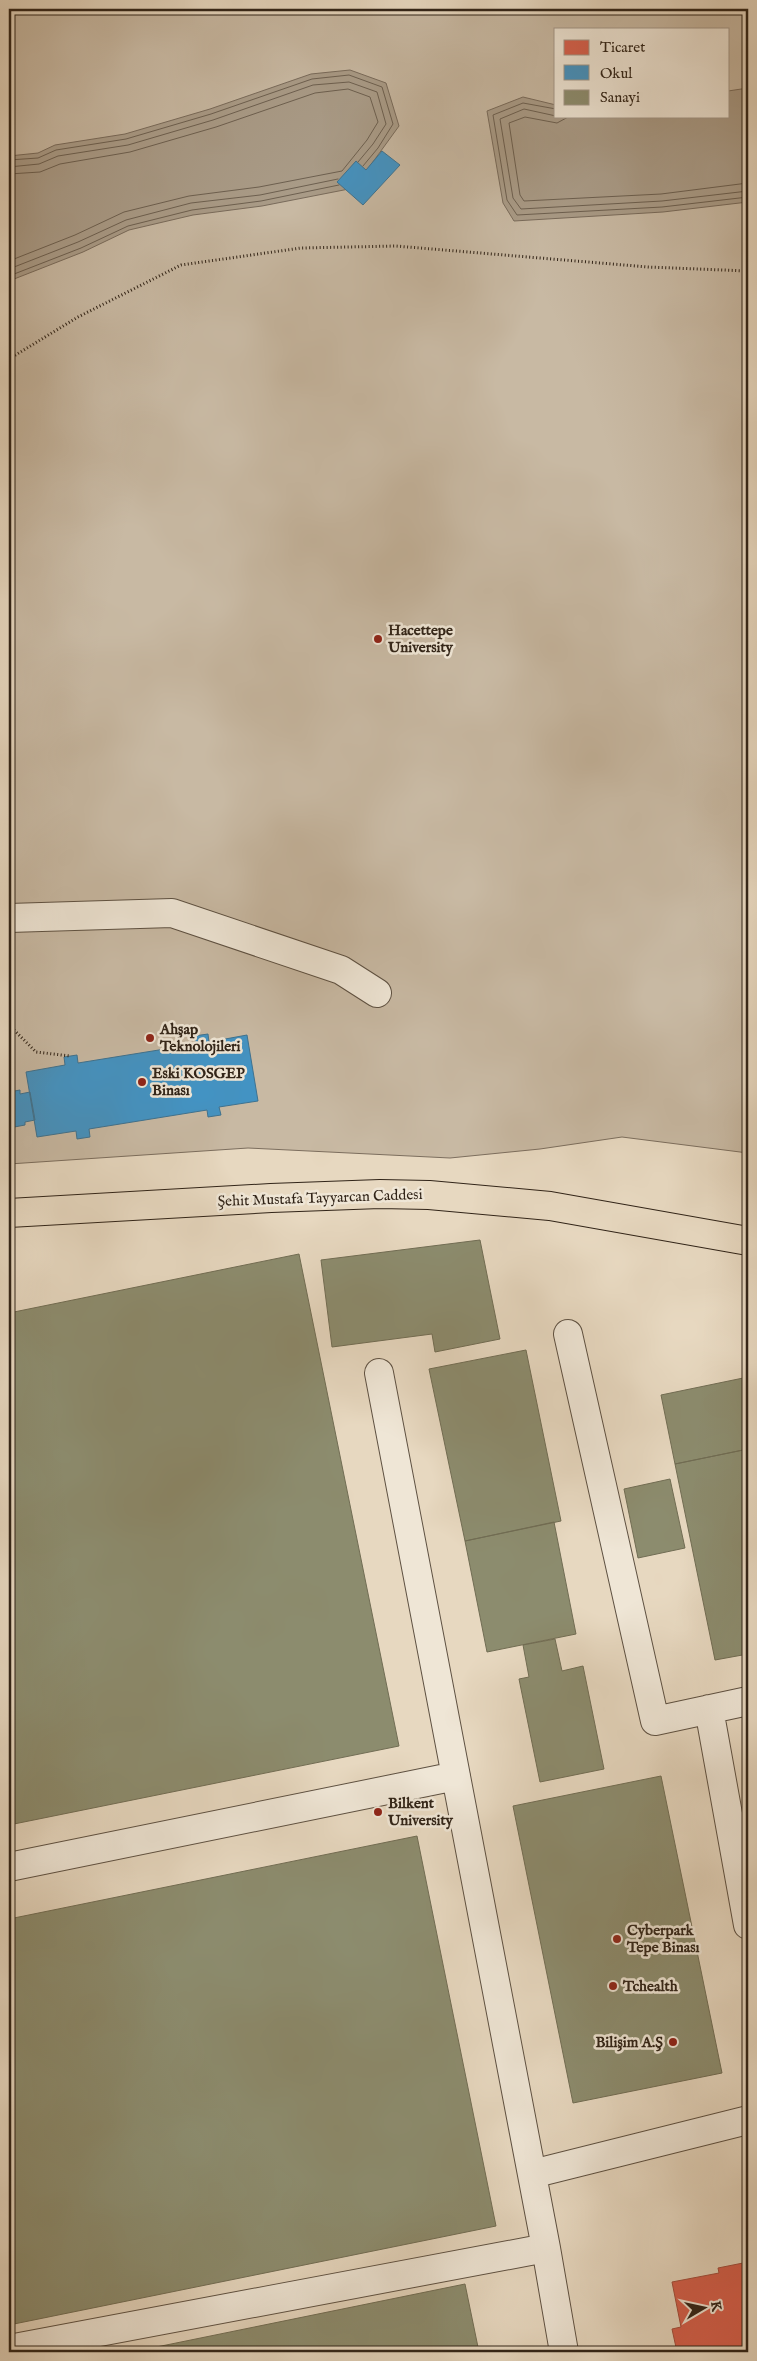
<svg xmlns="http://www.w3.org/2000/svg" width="757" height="2361" viewBox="0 0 757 2361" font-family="'IM FELL English',serif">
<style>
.green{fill:#c8b9a3;stroke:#7c6e5e;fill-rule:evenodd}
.water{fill:#a99b87;stroke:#796b5b}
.shops{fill:#d6604d;stroke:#a44e3d}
.schools{fill:#4393c3;stroke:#3e7290}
.industry{fill:#8c8c6e;stroke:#716d54}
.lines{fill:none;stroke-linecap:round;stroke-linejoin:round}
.shore{stroke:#6d6050;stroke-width:1}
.minor-casing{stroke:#5e5142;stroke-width:30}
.major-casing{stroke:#312418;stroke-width:30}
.path{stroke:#312418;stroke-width:3;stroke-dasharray:1 2.5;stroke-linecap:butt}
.minor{stroke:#efe6d6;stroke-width:28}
.major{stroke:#e7d8c0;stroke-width:28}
.poi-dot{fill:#8f2418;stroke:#efe6d6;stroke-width:2}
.labels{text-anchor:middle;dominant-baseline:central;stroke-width:5;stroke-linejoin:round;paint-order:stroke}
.poi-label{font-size:15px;font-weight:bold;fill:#312418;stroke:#efe6d6;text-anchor:start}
.street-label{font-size:15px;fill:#312418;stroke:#efe6d6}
</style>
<rect width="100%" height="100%" fill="#e7d8c0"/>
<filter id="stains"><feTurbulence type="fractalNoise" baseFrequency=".004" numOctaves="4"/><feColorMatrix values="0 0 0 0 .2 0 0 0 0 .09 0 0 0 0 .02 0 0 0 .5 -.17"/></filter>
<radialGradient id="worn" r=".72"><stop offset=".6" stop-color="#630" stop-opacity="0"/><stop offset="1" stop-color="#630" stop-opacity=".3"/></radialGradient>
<path class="green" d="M9,9H748V1153L622,1137L540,1149L450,1158L248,1148L9,1164ZM556,29H728V116H556Z"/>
<path class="water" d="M350,70L386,83L399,126L354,188L262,206L193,215L129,230L83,252L9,281V156L38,153L55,145L125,134L210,109L311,74Z
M748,88V202L663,212L514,221L503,203L487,111L523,97L556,105V116H728V91Z"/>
<path class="shops" d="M748,2262V2352H677L672,2329L681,2327L672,2282L719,2273L718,2268Z"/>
<path class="schools" d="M382,151L400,165L363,205L337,182L356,161L366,170Z
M208,1034L209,1042L247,1035L258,1101L219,1107L221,1115L208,1117L207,1110L89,1129L90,1137L77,1139L76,1131L37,1137L26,1072L65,1065L64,1057L77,1055L78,1063L196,1044L194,1036Z
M20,1090V1094L30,1092L35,1120L25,1122V1125L9,1128V1092Z"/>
<path class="industry" d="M480,1240L500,1339L435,1352L432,1334L332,1347L321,1260Z
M299,1254L399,1746L9,1825V1313Z
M526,1350L561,1521L465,1541L429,1369Z
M748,1377V1449L675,1464L661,1395Z
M748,1449V1654L715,1660L675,1464Z
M670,1479L685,1548L638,1558L624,1489Z
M554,1522L576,1634L487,1652L465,1541Z
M555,1639L562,1671L583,1666L604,1769L540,1782L519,1679L529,1677L523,1645Z
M661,1776L722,2073L573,2103L513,1806Z
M417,1836L496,2226L9,2325V1919Z
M465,2284L479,2352H132Z"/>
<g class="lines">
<path class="shore" d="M556,109L523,103L493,115L507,200L517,215L662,207L748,197
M556,116L524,109L500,119L513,198L521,209L662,201L748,191
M570,116L557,123L525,117L509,123L520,195L524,201L661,194L748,183
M9,160L38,158L56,150L126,139L211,114L312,79L349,75L382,87L393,124L378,148L363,166
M9,167L39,164L58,156L128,145L213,120L313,85L349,82L377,92L386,124L373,144L358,162
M9,174L40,172L60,164L130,152L216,127L315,93L348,89L370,97L378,122L367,140L342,171L259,187L189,196L124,212L75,235L9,261
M9,269L78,242L126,220L191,203L260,195L338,179
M9,276L81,248L128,226L192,210L261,201L339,185"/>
<defs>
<path id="minor" d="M9,918L172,913L341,970L377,993
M568,1334L655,1721L748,1701
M379,1373L546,2248L564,2352
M709,1709L748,1925
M9,1867L456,1776
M532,2174L748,2120
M9,2349L546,2248"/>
<path id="major" d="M9,1213L271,1198L380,1194L429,1195L550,1206L748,1241"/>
</defs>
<use href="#minor" class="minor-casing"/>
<use href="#major" class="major-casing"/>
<path class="path" d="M9,359L78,317L181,265L301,248L396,246L648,267L748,271
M9,1025L36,1052L70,1056"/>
<use href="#minor" class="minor"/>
<use href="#major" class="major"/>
</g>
<g class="poi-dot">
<circle cx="378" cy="639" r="5"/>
<circle cx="150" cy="1038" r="5"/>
<circle cx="142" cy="1082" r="5"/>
<circle cx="378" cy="1812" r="5"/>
<circle cx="617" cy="1939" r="5"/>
<circle cx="613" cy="1986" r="5"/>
<circle cx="673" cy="2042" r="5"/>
</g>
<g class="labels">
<g class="poi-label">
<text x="388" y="630">Hacettepe<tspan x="388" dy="17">University</tspan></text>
<text x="160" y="1029">Ahşap<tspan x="160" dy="17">Teknolojileri</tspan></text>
<text x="152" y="1073">Eski KOSGEP<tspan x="152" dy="17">Binası</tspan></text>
<text x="388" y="1803">Bilkent<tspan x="388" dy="17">University</tspan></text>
<text x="627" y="1930">Cyberpark<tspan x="627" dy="17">Tepe Binası</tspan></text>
<text x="623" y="1986">Tchealth</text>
<text x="663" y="2042" text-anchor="end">Bilişim A.Ş</text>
</g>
<g class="street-label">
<text transform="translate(320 1198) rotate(-2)">Şehit Mustafa Tayyarcan Caddesi</text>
</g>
</g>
<rect width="757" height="2361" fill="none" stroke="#e7d8c0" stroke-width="30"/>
<rect x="10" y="10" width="737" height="2341" fill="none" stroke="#312418" stroke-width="2.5"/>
<rect x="15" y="15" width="727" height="2331" fill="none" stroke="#312418"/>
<rect x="554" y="28" width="175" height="90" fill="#efe6d6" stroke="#a3988a"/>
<rect x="564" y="40" width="25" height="15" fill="#d6604d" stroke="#a3988a"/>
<text x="600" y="52" font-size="15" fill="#312418">Ticaret</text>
<rect x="564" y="65" width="25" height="15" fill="#4393c3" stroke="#a3988a"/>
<text x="600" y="78" font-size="15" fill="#312418">Okul</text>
<rect x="564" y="90" width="25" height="15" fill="#8c8c6e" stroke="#a3988a"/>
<text x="600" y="102" font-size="15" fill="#312418">Sanayi</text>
<g transform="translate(704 2308) rotate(81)" stroke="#efe6d6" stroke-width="4" paint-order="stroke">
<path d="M0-4L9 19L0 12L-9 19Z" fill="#312418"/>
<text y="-8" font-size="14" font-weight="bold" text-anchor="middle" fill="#312418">K</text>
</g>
<rect width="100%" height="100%" filter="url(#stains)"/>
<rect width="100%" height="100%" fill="url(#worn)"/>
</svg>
